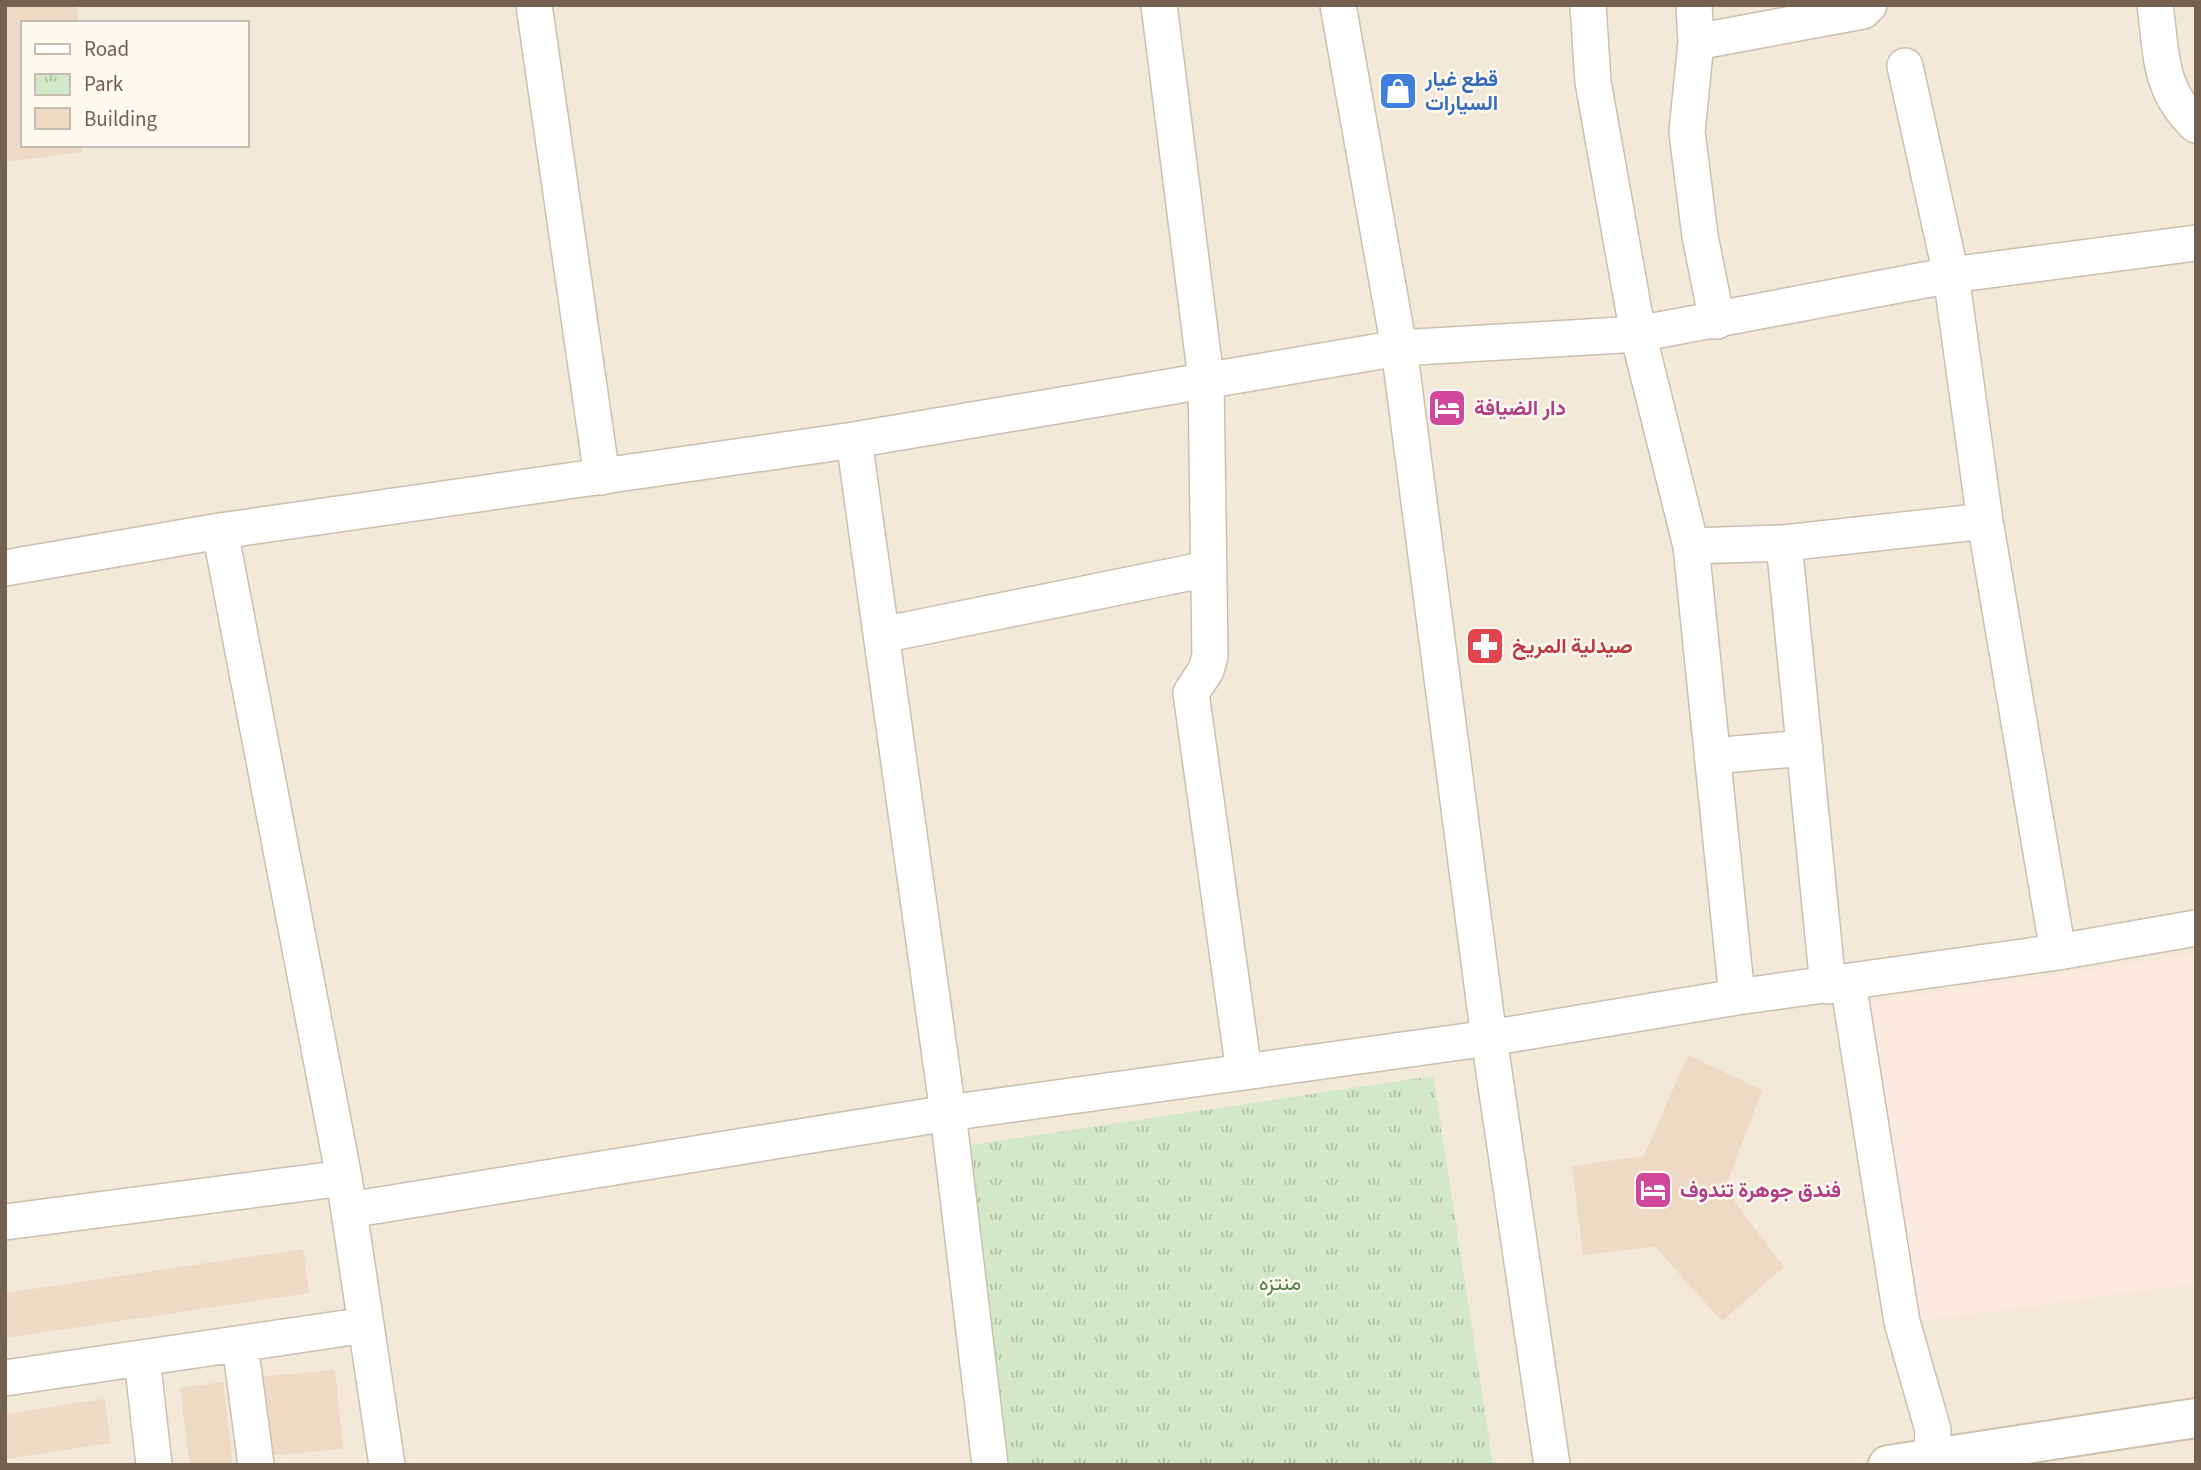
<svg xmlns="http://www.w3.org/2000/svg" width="2201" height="1470" viewBox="0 0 2201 1470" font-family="'Source Sans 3',Vazirmatn,sans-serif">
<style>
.residential{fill:#f2e9d9;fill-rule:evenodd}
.commercial{fill:#faeadf}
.park{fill:url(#park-tufts)}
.building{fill:#eed9c4}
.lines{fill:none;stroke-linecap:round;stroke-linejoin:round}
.street-casing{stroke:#cdbfb0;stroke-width:38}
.secondary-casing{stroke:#cfc0ae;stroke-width:42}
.street{stroke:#fff;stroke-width:35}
.secondary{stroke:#fff;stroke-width:38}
.labels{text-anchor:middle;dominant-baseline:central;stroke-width:5;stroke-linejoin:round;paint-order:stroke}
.shop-label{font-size:21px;font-weight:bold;fill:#366cbe;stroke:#fefaf0;text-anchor:start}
.hotel-label{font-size:21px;font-weight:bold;fill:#b23c85;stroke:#fefaf0;text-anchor:start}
.health-label{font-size:21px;font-weight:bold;fill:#be3a42;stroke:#fefaf0;text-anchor:start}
.park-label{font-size:21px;fill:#547e4b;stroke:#fefaf0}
</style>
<defs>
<pattern id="park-tufts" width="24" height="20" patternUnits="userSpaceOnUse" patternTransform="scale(1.75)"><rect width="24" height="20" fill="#d2e8c9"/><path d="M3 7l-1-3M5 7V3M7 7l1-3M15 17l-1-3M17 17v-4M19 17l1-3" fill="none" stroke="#afbfa6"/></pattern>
</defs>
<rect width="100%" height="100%" fill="#fbf6ea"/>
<path class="residential" d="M5,5H2196V1465H5ZM23,23H247V145H23Z"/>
<path class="commercial" d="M2196,954V1284L1914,1322L1867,1002Z"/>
<path class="park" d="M1433,1076L1493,1465H1006L957,1147Z"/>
<path class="building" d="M5,5H76L79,23H23V145H81L82,152L5,162Z
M1688,1055L1762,1090L1729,1178L1735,1202L1784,1267L1722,1321L1655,1247L1583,1255L1572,1166L1644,1156Z
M303,1249L309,1293L5,1338V1293Z
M335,1370L343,1449L265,1456L257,1377Z
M223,1382L233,1465H190L180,1388Z
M104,1399L111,1443L5,1459V1414Z"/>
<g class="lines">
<defs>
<path id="street" d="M534,5L602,477
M1159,5L1206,379L1210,656L1206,670L1191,693L1244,1072
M1338,5L1399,348L1489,1038L1552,1465
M1588,5L1593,82L1638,334L1691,546L1737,997
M1694,5L1696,42L1687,132L1700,236L1717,321
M2155,5C2162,55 2158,88 2196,125
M1696,42L1863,11L1869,5
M1905,66L1951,275L1985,521L2058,952
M854,440L948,1113L990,1465
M220,531L344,1178L387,1465
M1784,543L1828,986
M1691,546L1784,543L1985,521
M5,568L220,531L854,440L1399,348L1638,334L1951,275L2196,243
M882,635L1207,569
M1712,756L1805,748
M1848,982L1902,1322L1933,1430L1931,1465
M349,1210L948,1113L1489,1038L1737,997L2058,952L2196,928
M5,1222L344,1178
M240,1344L256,1465
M142,1358L154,1465
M5,1378L366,1325"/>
<path id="secondary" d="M1888,1465L2196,1418"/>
</defs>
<use href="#street" class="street-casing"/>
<use href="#secondary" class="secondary-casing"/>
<use href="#street" class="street"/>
<use href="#secondary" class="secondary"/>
</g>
<defs>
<symbol id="shop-square" viewBox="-11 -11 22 22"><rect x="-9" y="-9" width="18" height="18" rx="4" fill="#3f7fe0" stroke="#fefaf0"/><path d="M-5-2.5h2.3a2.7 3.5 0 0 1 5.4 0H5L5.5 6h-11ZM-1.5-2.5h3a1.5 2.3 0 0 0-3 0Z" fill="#fff"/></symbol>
<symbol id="hotel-square" viewBox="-11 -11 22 22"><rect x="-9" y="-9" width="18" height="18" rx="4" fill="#d1479c" stroke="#fefaf0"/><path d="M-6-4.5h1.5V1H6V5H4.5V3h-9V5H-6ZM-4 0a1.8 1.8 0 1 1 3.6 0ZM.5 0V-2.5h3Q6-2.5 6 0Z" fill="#fff"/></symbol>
<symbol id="pharmacy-square" viewBox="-11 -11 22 22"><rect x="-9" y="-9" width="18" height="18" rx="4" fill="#e0444e" stroke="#fefaf0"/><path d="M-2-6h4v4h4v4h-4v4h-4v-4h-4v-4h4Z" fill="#fff"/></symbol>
</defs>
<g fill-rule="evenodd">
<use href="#shop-square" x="1376" y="69" width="44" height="44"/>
<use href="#hotel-square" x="1425" y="386" width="44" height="44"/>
<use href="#pharmacy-square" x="1463" y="624" width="44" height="44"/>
<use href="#hotel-square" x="1631" y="1168" width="44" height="44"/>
</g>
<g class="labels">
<g class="shop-label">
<text x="1425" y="79">قطع غيار<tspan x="1425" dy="24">السيارات</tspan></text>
</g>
<g class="hotel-label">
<text x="1474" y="408">دار الضيافة</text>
<text x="1680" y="1190">فندق جوهرة تندوف</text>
</g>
<g class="health-label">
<text x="1512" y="646">صيدلية المريخ</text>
</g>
<g class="park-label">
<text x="1280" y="1283">منتزه</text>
</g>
</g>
<rect width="2201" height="1470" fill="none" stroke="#74604f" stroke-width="14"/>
<rect x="21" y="21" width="228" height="126" fill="#fefaf0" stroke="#c7bcb0" stroke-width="2"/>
<rect x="35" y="44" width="35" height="10" fill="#ffffff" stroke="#c7bcb0" stroke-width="2"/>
<text x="84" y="56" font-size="21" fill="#74604f">Road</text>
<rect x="35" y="74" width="35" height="21" fill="url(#park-tufts)" stroke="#c7bcb0" stroke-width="2"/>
<text x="84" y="91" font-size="21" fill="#74604f">Park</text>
<rect x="35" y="108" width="35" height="21" fill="#eed9c4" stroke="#c7bcb0" stroke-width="2"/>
<text x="84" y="126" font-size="21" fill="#74604f">Building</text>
</svg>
